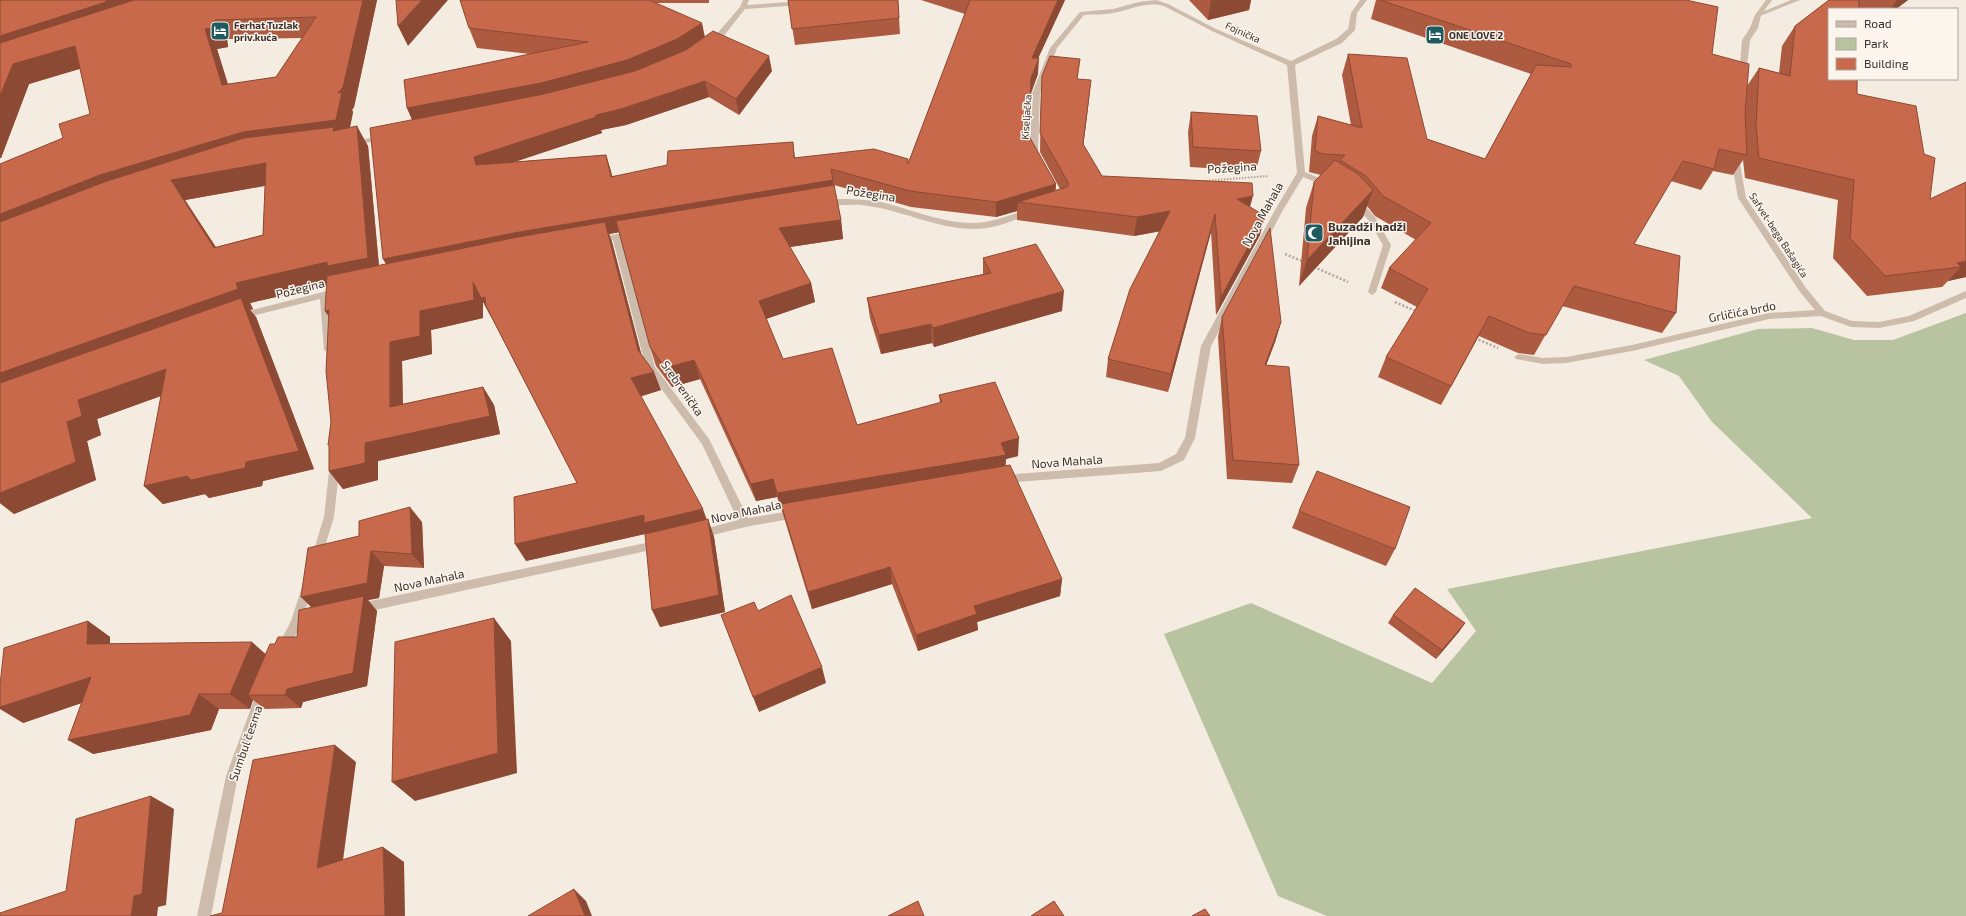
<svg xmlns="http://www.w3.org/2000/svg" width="1966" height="916" viewBox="0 0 1966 916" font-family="'Exo 2',sans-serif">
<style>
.green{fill:#b8c4a0}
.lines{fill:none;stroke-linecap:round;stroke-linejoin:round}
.path-far1{stroke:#b9a596;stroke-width:2;stroke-dasharray:1.5 1.5;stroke-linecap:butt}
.path{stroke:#b9a596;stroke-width:2.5;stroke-dasharray:2 2;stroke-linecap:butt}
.lane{fill:#cdbbac;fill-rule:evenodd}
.street{fill:#cdbbac;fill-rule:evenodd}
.wall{fill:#ac5a40;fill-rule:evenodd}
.shaded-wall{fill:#8c4a34}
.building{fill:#c8694b;stroke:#8c4a34;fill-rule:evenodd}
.labels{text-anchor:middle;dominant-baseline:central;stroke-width:3;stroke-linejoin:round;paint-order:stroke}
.far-poi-label{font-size:10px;font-weight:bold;fill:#3b302b;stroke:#fbf5ee;text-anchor:start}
.far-street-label{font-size:10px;fill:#3b302b;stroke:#fbf5ee}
.street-label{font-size:12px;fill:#3b302b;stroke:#fbf5ee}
.poi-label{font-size:12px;font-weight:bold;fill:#3b302b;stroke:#fbf5ee;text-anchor:start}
</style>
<rect width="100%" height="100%" fill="#f4ebe1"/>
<path class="green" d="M1966,313V916H1327L1278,896L1164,634L1251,603L1432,683L1476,631L1447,589L1812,518L1712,422L1679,376L1644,360L1758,329L1812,328L1854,340H1893Z"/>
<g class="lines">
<path class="path-far1" d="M1203,181L1269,176"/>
<path class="path" d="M1285,254L1304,262
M1314,267L1348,282
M1395,302L1418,312
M1475,338L1498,348"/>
<path class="lane" d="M1791,0H1800L1760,16L1755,15Z"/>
<path class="street" d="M743,0H749L747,5L802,1L805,3L802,5L745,9L715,47H709V43L740,7Z
M1156,0L1168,4L1216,29L1291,61L1336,39L1348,29L1351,13L1360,0H1367L1357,13L1355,30L1342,43L1295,65L1305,172L1333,184L1329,187L1303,177L1283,210L1211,346L1195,438L1184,460L1161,471L1004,483L1000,482L999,479L1000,476L1004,475L1159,463L1176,454L1185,438L1201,346L1275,210L1297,173L1287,65L1212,31L1164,6C1146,1 1130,10 1113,13C1104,15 1094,14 1084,15L1057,48L1040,94L1038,152L1041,157L1040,159H1034L1030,152L1032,94L1050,48L1080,12L1113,9L1139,2Z
M1766,0H1772L1761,15L1758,28L1750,40L1746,75L1742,77H1739L1742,40L1750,28L1755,15Z
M383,136H386V140L352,145L348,143L352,141Z
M1735,155L1739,158L1746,198L1806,288L1825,311L1852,321L1879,322L1909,316L1966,291V298L1914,321L1879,328L1851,327L1821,316L1769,319L1632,351L1566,363L1543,364L1516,359L1514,357L1519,354L1543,358L1566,357L1632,345L1769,313L1815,310L1800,292L1738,198L1731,158Z
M1356,198L1359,199L1375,217L1391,245L1376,292L1372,295L1368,292L1383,245L1369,221L1352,201Z
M831,199C851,199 871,199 889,204C917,212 944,223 973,223C993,223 1011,214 1030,209L1034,212L1033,214C1013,220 995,229 974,229C935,229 899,208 860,205C852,204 823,207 819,203L820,201Z
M634,231L638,234L637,236L621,239L655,367L709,439L748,518L797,510L801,511L802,514L801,517L745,527L701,538L697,537L696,534L697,531L738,520L702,444L646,368L613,240L598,243L594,240L595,238Z
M339,288L342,289L343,291L342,293L329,297L334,350L329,353L324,350L320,299L240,319L235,316L240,313Z
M335,459L339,460L340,463L334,517L321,559L320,562L316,564L312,562L311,559L324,517L330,463L331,460Z
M660,540L664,541L665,544L664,547L660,548L361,613L357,611L355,608L357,605L361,603Z
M307,582L311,584L312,587L302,622L287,652L283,653L279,652L277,648L291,621L302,587L303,584Z
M263,687L267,688L269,692L238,776L211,916H197L226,776L257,692L259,688Z"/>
</g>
<path class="wall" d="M0,0H377L354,107L352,110L353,112L350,128L368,146L379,266L386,264L412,120L407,108L530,54L477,48L469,28L460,0H709V3H656L705,37L772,71L739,115L709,97L626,125L601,130L602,133L512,162L606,155L612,176L795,158L908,164L965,14L921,0H1065L1038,58V74L1031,94L1029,136L1056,184L1055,190L1060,189L1040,152L1041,94L1078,80L1089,99L1083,145L1102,176L1250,207L1260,235L1216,315L1211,232L1168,392L1106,377L1108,359L1160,231L1134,236L1017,220V211L996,217L911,207L834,185L841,220L843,239L790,247L811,283L815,302L766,319L783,359L857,425L940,403L939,395L1018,456L1006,459L1005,466L1062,579L1060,596L977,622L978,630L918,651L892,584L812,609L782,511L777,497L756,501L700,379L672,387L656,366L650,347L619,232L609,234L612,242L641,354L661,390L641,396L706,519H708L714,537L725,612L660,627L645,534L526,561L577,483L483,301V318L431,330L432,354L402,361L403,404L483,387L494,405L500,434L378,461V480L343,489L329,471L331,422L329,316L325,311L327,285L250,303L253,309L250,310L256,317L314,469L263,481L262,486L209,498L205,494L163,504L144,486L161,396L97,419L101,435L87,441L96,480L14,514L0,503V164L63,138L90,114L80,68L29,84L1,158H0ZM302,38L276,77L228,84L217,49L228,47L227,39ZM265,186L263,235L216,247L185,200Z
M788,0H898L900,34L795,45Z
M1189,0H1251L1249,10L1208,20Z
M1376,0H1686L1712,54L1747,86L1759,68L1779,73L1782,46L1795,26L1829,0H1908L1896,9H1859L1857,94L1930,199L1966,277L1948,281L1942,287L1867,296L1833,258L1838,200L1745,178L1743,160L1733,175L1713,171L1701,190L1671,181L1634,244L1676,313L1662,333L1562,306L1534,355L1518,353L1479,336L1441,405L1378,377L1386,357L1417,307L1381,288L1389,268L1416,240L1375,216L1367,206L1363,217L1299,286L1306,208L1314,182L1321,175L1309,172L1312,136L1318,116L1351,125L1342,75L1348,54L1427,139L1485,159L1531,74L1371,19Z
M1191,112L1261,151L1256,171L1190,167L1188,132Z
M983,258L1062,311L934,347L932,343L881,354L870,318L867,298L983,274Z
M1222,317L1281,322L1275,342L1266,365L1299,465L1292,483L1227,479L1218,337Z
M1299,511L1395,549L1386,566L1292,528Z
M422,522L424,568L384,566L379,598L368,600L377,611L367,686L303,702L301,708L265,709L253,700L250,709H219L211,730L93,754L81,703L23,723L88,621L110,637V644L265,654L275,644L297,637L312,608L308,548Z
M1393,615L1465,623L1436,659L1388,623Z"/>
<path class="shaded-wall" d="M106,0H192L0,61V36Z
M363,0H377L354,107L352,110L353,112L347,140L256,152L116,195L0,241V214L100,175L338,93Z
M422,0H448L408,46L398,26Z
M1058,0H1065L1031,74L1032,58Z
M1211,0H1251L1249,10L1208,20Z
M1897,0H1908L1896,9H1891Z
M215,20L227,39L228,47L217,49L234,105L222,85L205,29Z
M702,23L706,42L682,59L416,128L407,108Z
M75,46L90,66L29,84L1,158H0V96L13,64Z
M769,56L772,71L739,115L736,99Z
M1039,58L1038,74L1030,94L1031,78Z
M1091,80L1089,99L1081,163L1083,144Z
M705,81L709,97L626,125L601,130L602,133L482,173L476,165L474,157L596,115Z
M357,126L368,146L380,278L338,283L250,303L253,309L250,310L256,317L314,469L263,481L262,486L209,498L191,480L246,311L0,399V373L236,283Z
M793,142L797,174L794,158Z
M606,155L611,171L616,193L611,177Z
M266,163L279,183L185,200L229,268L214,248L171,180Z
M833,180L835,196L609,234L612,242L645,368L638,350L608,234L392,275L383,259L519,232Z
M1056,184L1055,200L1018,202L1017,211L996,217V202Z
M1373,190L1363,217L1299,286L1307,260Z
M1253,196L1248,214L1237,199Z
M1170,211L1167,230L1134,236L1137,217Z
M1215,214L1211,232L1168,392L1171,374Z
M1265,216L1260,235L1216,315L1221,297Z
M841,220L843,239L783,248L779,228Z
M1966,261V277L1948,281L1961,267L1957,263Z
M473,282L483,301V318L431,330L432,354L402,361L403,425L390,407V342L420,311Z
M811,283L815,302L763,320L759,301Z
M1064,291L1062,311L934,347L933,328Z
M485,297L491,317L481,298Z
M329,310L338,330L325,311Z
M1281,322L1275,342L1259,384L1265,365Z
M931,324L932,343L881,354L879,335Z
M694,360L700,379L672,387L665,368Z
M166,369L183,388L97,419L101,435L87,441L96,480L14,514L0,503V480L67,422L78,400Z
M654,372L661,390L639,397L631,378Z
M483,387L494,405L500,434L378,461V480L343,489L329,471L365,443Z
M1019,438L1018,456L1006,459L1005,473L781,504L782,511L777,493Z
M187,476L205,494L163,504L144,486Z
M773,479L777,497L756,501L751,484Z
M410,507L422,522L424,568L412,554Z
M703,509L709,526L708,519L714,537L725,612L660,627L652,610L649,533L526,561L515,544L644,515Z
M371,551L384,566L379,598L368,600L377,611L367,686L303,702L301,708L285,695L315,611L301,597Z
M890,567L892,584L812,609L808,592Z
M1062,579L1060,596L977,622L978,630L918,651L916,635L974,606Z
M494,618L511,641L517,773L415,801L392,782Z
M88,621L110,637L109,660L87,644Z
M1465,623L1459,632L1436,659L1442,650Z
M252,642L270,658L248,695L253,700L250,709L230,694Z
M822,667L826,683L759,712L753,697Z
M91,677L114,692L23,723L0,709V707Z
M199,694L219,709L211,730L93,754L68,740Z
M335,745L356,762L340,883L317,868Z
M151,796L174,809L166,905L158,907L157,916H131L134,896Z
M383,847L404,862L405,916H385Z
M574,889L586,901L592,916H585Z"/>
<path class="building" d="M0,0H106V2L0,36Z
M134,0H363L343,87L338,93L342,92L336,120L243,132L100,175L0,214V164L63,138L59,124L90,114L75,46L13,64L0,96V43ZM316,17L276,77L222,85L205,29L216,27L215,20Z
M396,0H422L398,26Z
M460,0H649L702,23L677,39L627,60L541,83L407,108L404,80L588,42L469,28Z
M788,0H898L899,18L792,29Z
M970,0H1058L1032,58H1039L1031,78L1029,136L1056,184L996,202L910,191L831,169L833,180L519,232L383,259L370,128L544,94L635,71L686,50L713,31L769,56L736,99L705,81L621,109L596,115V117L474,157L476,165L606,155L611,177L667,165L668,151L793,142L794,158L874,149L908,159V164Z
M1380,0H1686L1718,7L1712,54L1749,64L1745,113L1747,155L1719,149L1714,169L1683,161L1634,244L1680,256L1676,313L1574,286L1546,335L1529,333L1489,316L1451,386L1386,357L1428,289L1389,268L1431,223L1383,196L1366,176L1340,160L1345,155L1323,154L1315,151L1318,116L1362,128L1348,54L1407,58L1427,139L1485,159L1536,65L1571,67V64Z
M1829,0H1859V9H1829V79H1857V94L1916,106L1924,154L1935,158L1930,199L1966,182V261L1957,263L1961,267L1885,276L1850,238L1854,180L1759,158L1756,126L1759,68L1790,76L1795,26Z
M1050,56L1080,59L1077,79L1091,80L1083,144L1102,176L1252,183L1253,196L1237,199L1265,216L1221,297L1215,214L1171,374L1108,359L1130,289L1170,211L1137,217L1018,202L1067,187L1069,184L1040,133L1042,76Z
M1191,112L1257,116L1261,151L1193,147Z
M357,126L368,258L327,266V262L236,283L238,289L0,373V222L107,181L244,138L334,127L333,131ZM266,163L263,235L214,248L171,180Z
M1335,160L1358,174L1373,190L1307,260L1314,182Z
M834,185L841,220L779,228L811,283L759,301L783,359L832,348L857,425L942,402L939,395L995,382L1019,438L1001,443L1006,455L777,493L773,479L751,484L694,360L665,368L650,347L616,221Z
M605,222L638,350L654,372L631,378L703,509L644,523V515L515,544L514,497L577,483L486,306L485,297L481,298L473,282L474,300L420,311V336L390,342V407L483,387L490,416L365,443V463L329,471V445H328L331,422L326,371L329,310L325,311L327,276L518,237Z
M1270,228L1281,322L1265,365L1289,367L1299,465L1233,460L1222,317Z
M1036,244L1064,291L933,328L931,324L879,335L867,298L991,273L983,258Z
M241,298L299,451L246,462L245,468L191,480L187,476L144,486L166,369L78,400L82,416L67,422L76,462L0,493V383Z
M1010,465L1062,579L974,606L977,614L916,635L890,567L808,592L781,504Z
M1317,471L1410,507L1395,549L1299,511Z
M410,507L412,554L371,551L367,583L301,597L308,548L359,536V521Z
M708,519L719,595L652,610L645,534Z
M1415,588L1465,623L1442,650L1393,615Z
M791,595L822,667L753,697L721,615L754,602L758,611Z
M364,596L353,673L287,689L285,695H248L270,644H275L278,637H297L299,610Z
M494,618L498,753L392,782L395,642Z
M88,621L87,644L252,642L230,694H199L190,715L68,740L91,677L0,707V685L4,648Z
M335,745L317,868L383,847L385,916H210L222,913L253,760Z
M151,796L142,894L134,896L131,916H0V913L66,891L76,819Z
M574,889L585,916H528Z
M918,901L924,916H888Z
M1054,901L1064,916H1031Z
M1205,909L1210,916H1192Z"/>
<defs>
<symbol id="hotel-square" viewBox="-11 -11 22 22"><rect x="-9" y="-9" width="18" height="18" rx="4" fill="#1f5a5e" stroke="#fbf5ee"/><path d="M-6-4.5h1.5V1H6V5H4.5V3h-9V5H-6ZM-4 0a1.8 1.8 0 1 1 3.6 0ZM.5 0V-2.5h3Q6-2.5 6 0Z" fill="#fff"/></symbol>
<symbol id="mosque-square" viewBox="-11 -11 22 22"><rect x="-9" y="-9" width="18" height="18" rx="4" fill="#1f5a5e" stroke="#fbf5ee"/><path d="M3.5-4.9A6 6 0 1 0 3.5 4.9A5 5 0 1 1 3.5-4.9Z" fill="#fff"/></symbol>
</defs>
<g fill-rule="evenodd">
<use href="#hotel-square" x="209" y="20" width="22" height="22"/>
<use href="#hotel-square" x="1424" y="24" width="22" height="22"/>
<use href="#mosque-square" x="1303" y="222" width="22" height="22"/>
</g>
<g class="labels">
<g class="far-poi-label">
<text x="234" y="25">Ferhat Tuzlak<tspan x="234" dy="12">priv.kuća</tspan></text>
<text x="1449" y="35">ONE LOVE 2</text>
</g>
<g class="far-street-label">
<text transform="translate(1243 32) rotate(24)">Fojnička</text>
<text transform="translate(1026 117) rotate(-86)">Kiseljačka</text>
<text transform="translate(1779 235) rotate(57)">Safvet-bega Bašagića</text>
</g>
<g class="street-label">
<text transform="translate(1232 167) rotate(-4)">Požegina</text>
<text transform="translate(871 193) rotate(9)">Požegina</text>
<text transform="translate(1262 214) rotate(-61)">Nova Mahala</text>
<text transform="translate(300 288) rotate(-14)">Požegina</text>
<text transform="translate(1742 311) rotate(-11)">Grličića brdo</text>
<text transform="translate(683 388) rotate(55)">Srebrenička</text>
<text transform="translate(1067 461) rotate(-4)">Nova Mahala</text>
<text transform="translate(746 511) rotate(-12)">Nova Mahala</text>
<text transform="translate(429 580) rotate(-12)">Nova Mahala</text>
<text transform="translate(245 743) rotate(-71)">Sumbul česma</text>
</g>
<g class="poi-label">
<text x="1328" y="226">Buzadži hadži<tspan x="1328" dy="14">Jahijina</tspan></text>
</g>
</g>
<rect x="1828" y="8" width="130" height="72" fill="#fbf5ee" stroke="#aea6a0"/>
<rect x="1836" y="21" width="20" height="6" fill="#cdbbac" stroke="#aea6a0"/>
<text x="1864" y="28" font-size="12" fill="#3b302b">Road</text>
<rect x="1836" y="38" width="20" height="12" fill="#b8c4a0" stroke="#aea6a0"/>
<text x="1864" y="48" font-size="12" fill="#3b302b">Park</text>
<rect x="1836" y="58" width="20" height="12" fill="#c8694b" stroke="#aea6a0"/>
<text x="1864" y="68" font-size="12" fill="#3b302b">Building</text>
</svg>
